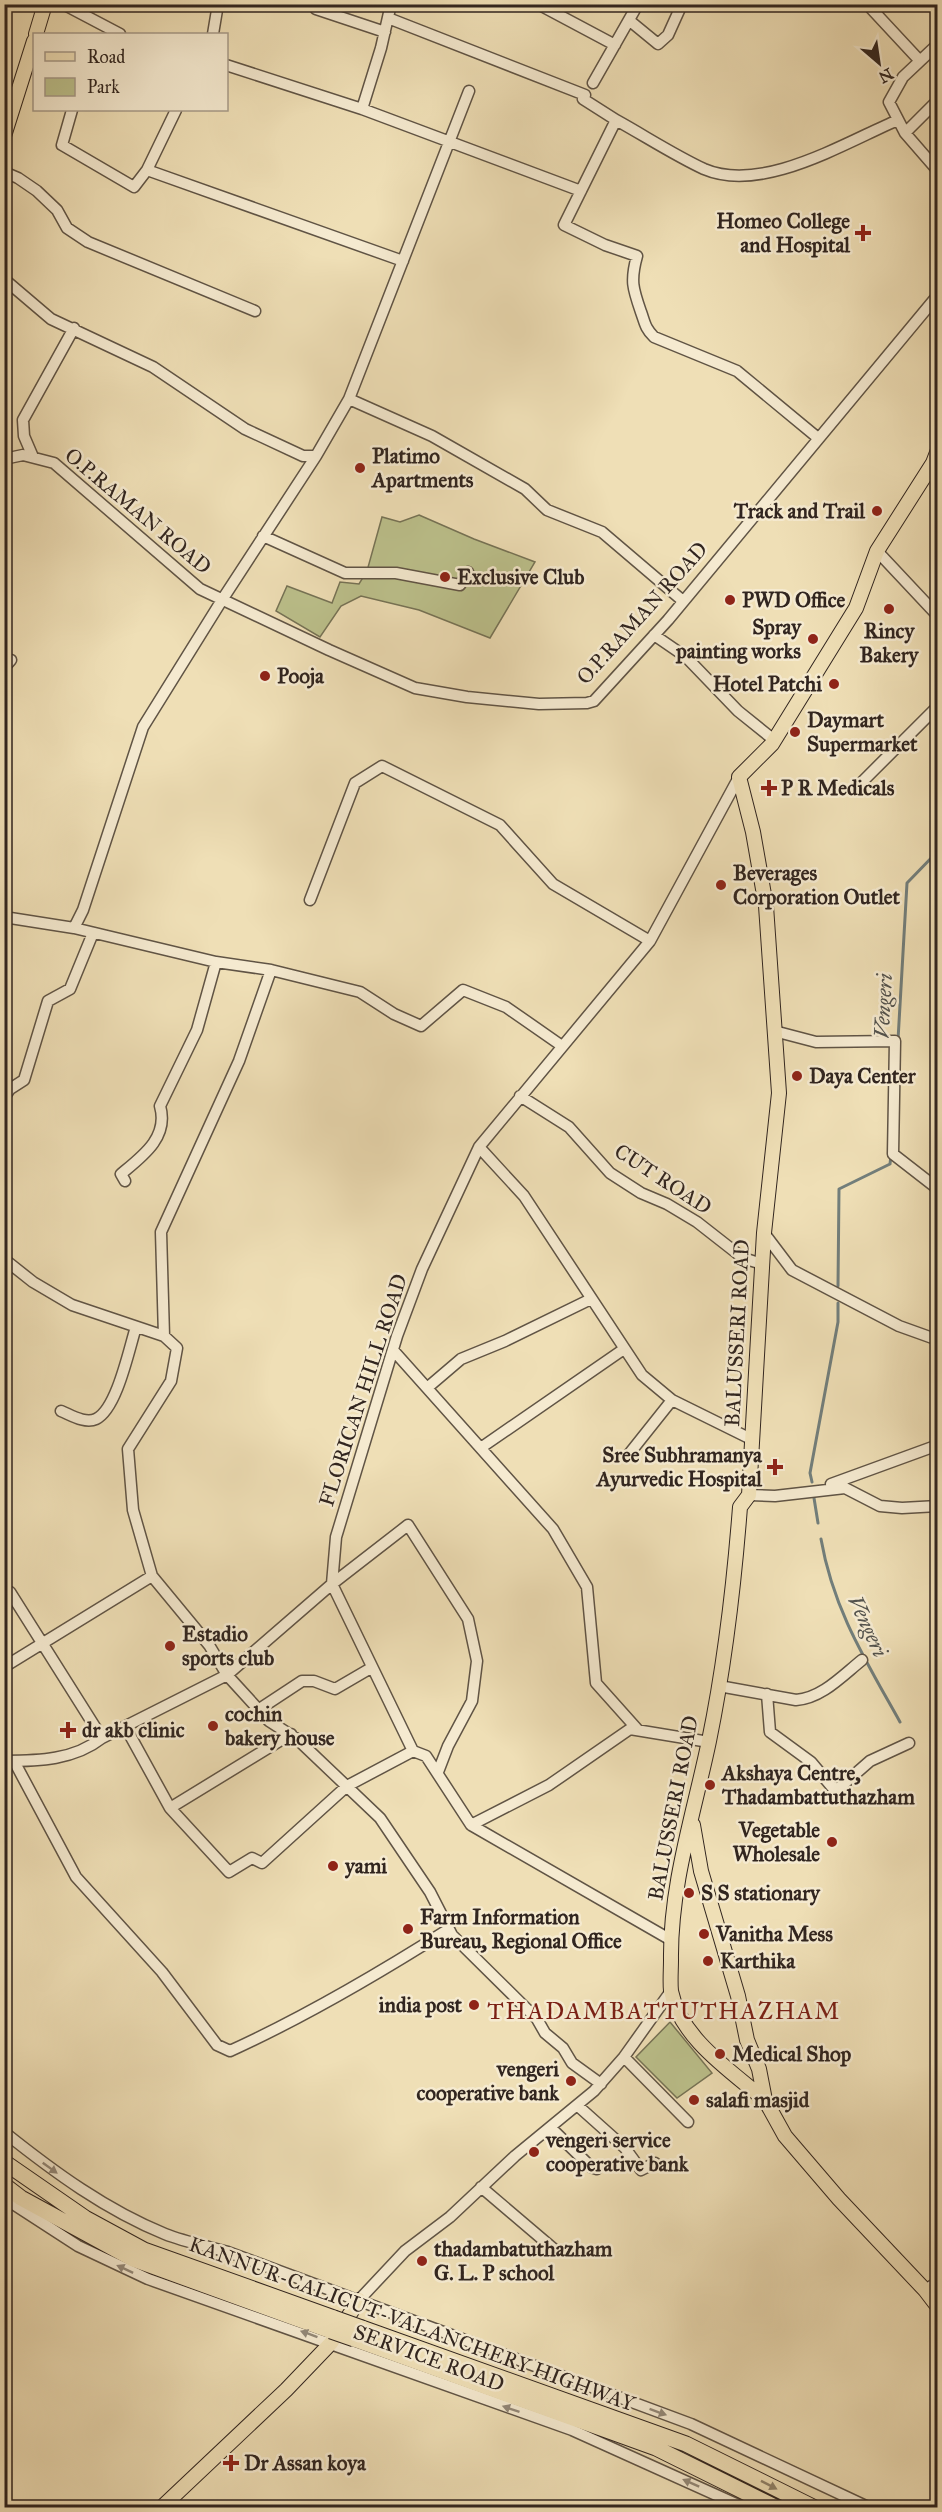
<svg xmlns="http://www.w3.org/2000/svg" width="942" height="2512" viewBox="0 0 942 2512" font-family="'IM FELL Great Primer',serif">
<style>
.green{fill:#bcc18c;stroke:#767356;stroke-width:1.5}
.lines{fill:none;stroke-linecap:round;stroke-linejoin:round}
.stream{stroke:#727e7b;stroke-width:3}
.minor-casing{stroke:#605445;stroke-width:13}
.major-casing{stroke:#31251f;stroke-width:16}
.highway-casing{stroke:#31251f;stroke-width:17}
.minor{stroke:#f5ead0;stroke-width:10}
.major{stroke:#efdfb6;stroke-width:14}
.highway{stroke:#efdfb6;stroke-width:15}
.highway-bridge-casing{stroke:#31251f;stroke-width:17;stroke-linecap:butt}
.highway-bridge{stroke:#efdfb6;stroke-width:15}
.oneway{fill:#938878}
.oneway2{fill:#90826a}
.poi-dot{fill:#8f2418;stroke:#f5ead0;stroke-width:2}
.labels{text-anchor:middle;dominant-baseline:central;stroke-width:5;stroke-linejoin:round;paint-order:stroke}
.poi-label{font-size:21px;font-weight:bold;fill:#31251f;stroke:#f5ead0;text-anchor:start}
.street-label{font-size:21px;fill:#31251f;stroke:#f5ead0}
.water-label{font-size:22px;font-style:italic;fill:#52524d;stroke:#f5ead0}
.quarter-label{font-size:24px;letter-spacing:1.5px;fill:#7a1f14;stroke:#f5ead0}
</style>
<rect width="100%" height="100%" fill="#efdfb6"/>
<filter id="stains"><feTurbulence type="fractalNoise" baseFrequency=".00333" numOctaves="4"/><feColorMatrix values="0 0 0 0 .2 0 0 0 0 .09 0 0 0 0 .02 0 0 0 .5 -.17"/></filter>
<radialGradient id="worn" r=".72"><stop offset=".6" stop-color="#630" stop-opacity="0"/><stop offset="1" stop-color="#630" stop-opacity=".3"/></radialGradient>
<path class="green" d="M419,515L474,539L535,562L490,638L419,610L361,596L341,606L320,637L276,611L287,586L332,603L340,582L359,584L367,571L382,517L400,522Z
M670,2022L712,2073L677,2098L636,2057Z"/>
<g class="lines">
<path class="stream" d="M898,1040L907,883L938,851
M838,1286L839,1189L890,1164L891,1155
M812,1482L810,1473L838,1322V1303
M814,1498L818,1523
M821,1539C833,1609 866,1661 900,1722"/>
<defs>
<path id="minor" d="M63,4L120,34
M316,4V9L385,32
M538,4L615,45
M867,4L920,61
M388,18L585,95L583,99L616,120L564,225L605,245L637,256C630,281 633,289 641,312C645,323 645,328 654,337L737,371L818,438
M630,21L658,44L668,35L682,4
M213,34L218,4
M938,44L903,77L889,102L905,133L938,171
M226,65L362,109L581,191
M593,83L638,4
M362,109L381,48L391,4
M72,110L62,145L134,187L147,170L176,110
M616,120C645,136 674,155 704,169C762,194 844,143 898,120
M905,133L938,100
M147,170L403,261
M4,172L18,178L37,191L57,210L67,228L88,242L255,311
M4,279L51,319L153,367L245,429L303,456H316L349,399L432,436L525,489L547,510L602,532L683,601
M349,399L469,91
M33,457L24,436L23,420L74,328
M4,459L23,455L54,463L200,589L329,650L415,688L467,697L539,704L587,703L594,701L668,620L938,295
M263,536L345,573H396L460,585L468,572
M877,551L938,616
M654,635L686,657L738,711L774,740
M4,668L11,660
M856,788L938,706
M310,900L355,783L382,766L500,825L553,884L650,941
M4,917L74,928
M216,962L74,928L83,910L143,727L222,600L316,456
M774,1031L816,1042L895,1041L893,1154L938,1189
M520,1096L569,1127L610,1173L641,1193L667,1204L697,1222L743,1258L762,1264
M4,1098L10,1089L24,1080L48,1001L70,989L93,933
M479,1147L524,1196L642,1375L672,1400L753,1440
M125,1181L121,1174C143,1156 169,1137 160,1106L197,1030L216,962L271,970L360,992L394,1014L421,1026L463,990L506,1007L562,1046
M764,1233L792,1270L899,1326L938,1340
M4,1259L33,1282L72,1305L164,1336L161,1232L239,1061L271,970
M164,1336L177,1348L171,1381L128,1449L133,1510L152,1576L209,1645L227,1675L269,1721L297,1739L380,1818L430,1892L452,1935L537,2019L545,2033L563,2048L572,2063L601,2084
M393,1350L553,1529L587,1587L596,1683L638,1730
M427,1388L461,1359L505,1341L591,1299
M61,1411C71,1415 85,1424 96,1419C117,1409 129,1349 136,1327
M482,1447L624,1349
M629,1454L672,1400
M831,1484L938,1445
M749,1495L775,1496L845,1488L880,1506L902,1508L938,1506
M10,1592L102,1738
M4,1667L152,1576
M719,1686L796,1700C822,1698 842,1676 862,1660
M767,1694L770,1732L811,1762L832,1787L838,1789L870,1761L909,1743
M258,1710L302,1681H314L335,1689L371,1668
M126,1728L170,1808L291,1734
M413,1751L332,1584L408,1525L468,1619L477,1661L472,1701L448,1746L438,1772
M4,1761C39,1761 74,1760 102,1738L227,1675L332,1584L336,1537L397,1336L422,1269L479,1147L650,941L739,777
M14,1761L76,1877L162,1972L217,2045L230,2051C307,2016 378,1974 449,1929
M170,1808L229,1872L252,1858L262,1863L347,1786L413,1751L426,1756L471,1825L549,1785L630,1729L709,1742
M471,1825L671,1940
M624,2057L688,2122
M578,2106L625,2148L641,2170L655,2163
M551,2128L591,2167L597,2169
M4,2132C54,2172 106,2210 165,2234C185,2242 207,2246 228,2252L691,2424L870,2508
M481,2187L555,2250
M4,2198L78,2246L148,2279L572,2430L745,2508
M925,2290L938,2282
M359,2300L405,2251L450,2217L515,2156L594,2091L624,2057L671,1991"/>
<path id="major" d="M36,34L45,4
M4,136L34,41
M693,1825L701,1871L738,1996L747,2040L759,2069L765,2100L785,2136L839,2199L925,2290L938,2307
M765,2100C731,2071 680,2038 671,1991C670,1981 671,1970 671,1960C670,1885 694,1813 709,1741C725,1663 734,1585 740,1507L749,1495L764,1233L779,1093L766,906L753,832L739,777L772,744L856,608L877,551L933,463L938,450
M161,2508L286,2390L331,2343L359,2300"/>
<path id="highway" d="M4,2162L85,2218L144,2250L334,2318
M4,2185L21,2198L133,2259L331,2331
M362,2328L686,2444L815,2508
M354,2339L656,2448L777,2508"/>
</defs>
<use href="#minor" class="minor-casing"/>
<use href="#major" class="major-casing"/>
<use href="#highway" class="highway-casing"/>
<use href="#minor" class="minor"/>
<use href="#major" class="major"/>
<use href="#highway" class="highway"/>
<defs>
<path id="highway-bridge" d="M334,2318L362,2328
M331,2331L354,2339"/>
</defs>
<use href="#highway-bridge" class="highway-bridge-casing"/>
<use href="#highway-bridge" class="highway-bridge"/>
</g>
<defs><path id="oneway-solid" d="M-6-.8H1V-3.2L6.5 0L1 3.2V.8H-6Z" transform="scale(1.5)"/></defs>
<g class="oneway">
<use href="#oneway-solid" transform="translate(50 2168) rotate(36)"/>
<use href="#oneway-solid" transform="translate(125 2269) rotate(-155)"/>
<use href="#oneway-solid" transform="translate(309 2334) rotate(-160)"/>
<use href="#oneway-solid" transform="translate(511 2409) rotate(-161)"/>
<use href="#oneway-solid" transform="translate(658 2412) rotate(20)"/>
<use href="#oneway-solid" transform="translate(691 2483) rotate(-156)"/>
</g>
<use class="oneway2" href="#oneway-solid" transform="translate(769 2485) rotate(27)"/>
<g class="poi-dot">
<path d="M860 224h6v6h6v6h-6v6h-6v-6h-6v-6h6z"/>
<circle cx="360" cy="468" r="6"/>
<circle cx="877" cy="511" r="6"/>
<circle cx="445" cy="577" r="6"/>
<circle cx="730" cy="600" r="6"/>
<circle cx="889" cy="609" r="6"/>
<circle cx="813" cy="639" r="6"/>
<circle cx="265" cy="676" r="6"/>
<circle cx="834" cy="684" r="6"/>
<circle cx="795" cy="732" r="6"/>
<path d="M766 779h6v6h6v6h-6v6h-6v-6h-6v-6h6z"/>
<circle cx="721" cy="885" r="6"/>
<circle cx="797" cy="1076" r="6"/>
<path d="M772 1458h6v6h6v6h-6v6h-6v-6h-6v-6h6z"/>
<circle cx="170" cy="1646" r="6"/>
<circle cx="213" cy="1726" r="6"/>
<path d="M65 1721h6v6h6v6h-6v6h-6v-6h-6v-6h6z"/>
<circle cx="710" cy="1785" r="6"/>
<circle cx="832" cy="1842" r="6"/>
<circle cx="333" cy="1866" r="6"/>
<circle cx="689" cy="1893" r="6"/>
<circle cx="408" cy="1929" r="6"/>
<circle cx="704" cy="1934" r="6"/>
<circle cx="708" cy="1961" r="6"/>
<circle cx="474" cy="2005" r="6"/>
<circle cx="720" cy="2054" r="6"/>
<circle cx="571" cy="2081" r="6"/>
<circle cx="694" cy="2100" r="6"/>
<circle cx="534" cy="2152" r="6"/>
<circle cx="422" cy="2261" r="6"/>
<path d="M228 2454h6v6h6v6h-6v6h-6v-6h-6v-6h6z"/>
</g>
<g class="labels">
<g class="poi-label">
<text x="850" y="221" text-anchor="end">Homeo College<tspan x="850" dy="24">and Hospital</tspan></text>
<text x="372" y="456">Platimo<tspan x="372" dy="24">Apartments</tspan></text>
<text x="865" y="511" text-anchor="end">Track and Trail</text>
<text x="457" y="577">Exclusive Club</text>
<text x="742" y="600">PWD Office</text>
<text x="801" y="627" text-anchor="end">Spray<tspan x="801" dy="24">painting works</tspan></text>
<text x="889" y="631" text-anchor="middle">Rincy<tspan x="889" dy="24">Bakery</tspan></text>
<text x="277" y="676">Pooja</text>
<text x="822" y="684" text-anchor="end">Hotel Patchi</text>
<text x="807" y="720">Daymart<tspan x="807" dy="24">Supermarket</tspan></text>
<text x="781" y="788">P R Medicals</text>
<text x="733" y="873">Beverages<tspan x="733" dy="24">Corporation Outlet</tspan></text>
<text x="809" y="1076">Daya Center</text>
<text x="762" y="1455" text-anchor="end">Sree Subhramanya<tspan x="762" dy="24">Ayurvedic Hospital</tspan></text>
<text x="182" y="1634">Estadio<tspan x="182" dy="24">sports club</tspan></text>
<text x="225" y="1714">cochin<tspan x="225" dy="24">bakery house</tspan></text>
<text x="82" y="1730">dr akb clinic</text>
<text x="722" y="1773">Akshaya Centre,<tspan x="722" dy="24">Thadambattuthazham</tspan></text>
<text x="820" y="1830" text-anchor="end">Vegetable<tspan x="820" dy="24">Wholesale</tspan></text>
<text x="345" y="1866">yami</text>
<text x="701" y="1893">S S stationary</text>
<text x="420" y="1917">Farm Information<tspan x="420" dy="24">Bureau, Regional Office</tspan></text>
<text x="716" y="1934">Vanitha Mess</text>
<text x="720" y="1961">Karthika</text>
<text x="462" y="2005" text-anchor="end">india post</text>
<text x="732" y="2054">Medical Shop</text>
<text x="559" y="2069" text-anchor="end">vengeri<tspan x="559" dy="24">cooperative bank</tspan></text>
<text x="706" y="2100">salafi masjid</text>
<text x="546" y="2140">vengeri service<tspan x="546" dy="24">cooperative bank</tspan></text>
<text x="434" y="2249">thadambatuthazham<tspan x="434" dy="24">G. L. P school</tspan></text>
<text x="244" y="2463">Dr Assan koya</text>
</g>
<g class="street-label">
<text transform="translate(138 511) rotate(40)">O.P.RAMAN ROAD</text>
<text transform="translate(642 613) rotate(-48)">O.P.RAMAN ROAD</text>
<text transform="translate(663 1179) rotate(33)">CUT ROAD</text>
<text transform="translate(737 1333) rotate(-87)">BALUSSERI ROAD</text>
<text transform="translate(363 1390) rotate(-72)">FLORICAN HILL ROAD</text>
<text transform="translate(673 1808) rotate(-79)">BALUSSERI ROAD</text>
<text transform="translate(412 2324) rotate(20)">KANNUR-CALICUT-VALANCHERY HIGHWAY</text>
<text transform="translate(429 2358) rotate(20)">SERVICE ROAD</text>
</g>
<g class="water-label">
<text transform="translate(883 1006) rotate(-87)">Vengeri</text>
<text transform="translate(868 1626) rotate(65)">Vengeri</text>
</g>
<g class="quarter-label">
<text x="664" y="2011">THADAMBATTUTHAZHAM</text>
</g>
</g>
<rect width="942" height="2512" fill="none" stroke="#efdfb6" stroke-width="24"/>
<rect x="6" y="6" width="930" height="2500" fill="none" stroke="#31251f" stroke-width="3"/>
<rect x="12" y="12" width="918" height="2488" fill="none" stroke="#31251f" stroke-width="1.5"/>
<rect x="33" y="33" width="195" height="78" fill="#f5ead0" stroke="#a79b89" stroke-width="1.5"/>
<rect x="45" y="52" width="30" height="9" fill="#efdfb6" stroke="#a79b89" stroke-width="1.5"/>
<text x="87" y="63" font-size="18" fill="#31251f">Road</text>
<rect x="45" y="78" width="30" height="18" fill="#bcc18c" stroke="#a79b89" stroke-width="1.5"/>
<text x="87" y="93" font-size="18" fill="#31251f">Park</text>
<g transform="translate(879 63) rotate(151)" stroke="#f5ead0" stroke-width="4.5" paint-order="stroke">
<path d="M0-4.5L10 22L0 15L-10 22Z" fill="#31251f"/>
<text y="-9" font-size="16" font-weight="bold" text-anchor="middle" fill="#31251f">N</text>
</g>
<rect width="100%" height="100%" filter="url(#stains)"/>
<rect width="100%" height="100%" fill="url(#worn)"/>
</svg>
